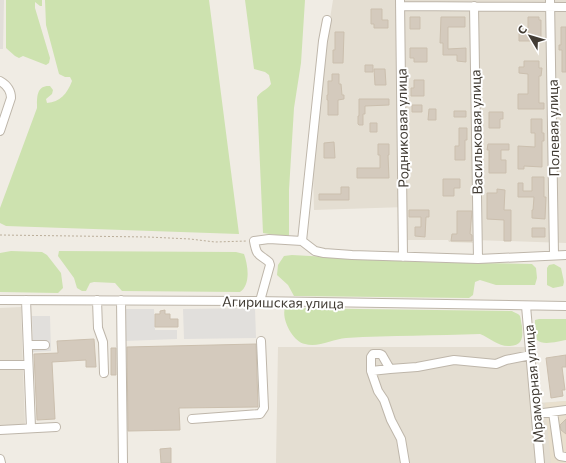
<svg xmlns="http://www.w3.org/2000/svg" width="566" height="463" viewBox="0 0 566 463" font-family="Commissioner,sans-serif">
<style>
.residential{fill:#e4ded2}
.industrial{fill:#e2ded9}
.education{fill:#e9e0ce}
.green{fill:#cde2af}
.parking{fill:#e1dfdc}
.building{fill:#d4cabd;stroke:#cbbfae}
.lines{fill:none;stroke-linecap:round;stroke-linejoin:round}
.minor-casing{stroke:#beb6aa;stroke-width:10}
.path{stroke:#bbae9a;stroke-width:1;stroke-dasharray:2 2;stroke-linecap:butt}
.minor{stroke:#fff;stroke-width:8}
.labels{text-anchor:middle;dominant-baseline:central;stroke-width:4;stroke-linejoin:round;paint-order:stroke}
.street-label{font-size:14px;fill:#423c34;stroke:#fff}
</style>
<rect width="100%" height="100%" fill="#f0ece4"/>
<path class="residential" d="M333,0H566V243L475,240L474,243L449,242L448,240H407L406,207L314,210L313,174L323,62Z
M21,307L25,425L0,427V308Z
M278,347H534L538,403L566,401V463H276Z"/>
<path class="industrial" d="M0,0H4L3,49H0Z"/>
<path class="education" d="M566,401V463H551L545,403Z"/>
<path class="green" d="M6,0H42V6H40L35,2V8L50,58L49,63L46,65L23,56L19,58L15,56L6,48Z
M45,0H209L239,234L6,226L0,223V208L37,108C37,98 36,85 50,86L53,90L52,94L46,99L47,103C60,102 67,94 72,81L70,77H65L59,74L46,25Z
M245,0H305L301,63L294,108L289,190V237L263,233L257,97C261,91 267,90 271,84L269,75L265,72L254,69Z
M11,251L42,252L47,255L61,273L63,288L58,293L0,292V253Z
M59,251L236,252L244,254C248,265 251,285 240,292L122,291L115,283L94,282L90,283L86,291H82L77,288L74,278L58,256Z
M292,255L419,262L532,264L536,268L537,278L535,285H496L480,280L475,282L473,295L469,298L294,296L288,285L277,275L278,265L284,256Z
M554,264L561,268L564,282L563,286L553,288L547,285V268L549,265Z
M285,308L512,311C515,313 518,313 520,316C521,319 521,323 522,326C523,337 523,345 510,346C499,347 490,338 480,334C436,336 391,335 346,338C333,339 318,348 305,344C293,342 281,319 285,308Z
M539,319H566V340C559,341 543,346 537,340C534,336 535,325 535,320Z"/>
<path class="parking" d="M255,308L256,338L184,339L183,309Z
M123,309H154L155,330H177V339L124,341Z
M32,316H50L51,351L33,352Z"/>
<path class="building" d="M371,9H382V20H388V28H374V24H371Z
M410,17H420V29H410Z
M441,17H465V27H448V49L466,48V62L457,61V55H443V43H440Z
M528,17H539V20H541V41H519V33H528Z
M561,27H566V72H562V50H559V45H561Z
M335,32H344L343,63H333V50H335Z
M410,48H427V62H414V58H410Z
M524,61H539V68H542L541,76H539V103H544V109H518V94H528V74L519,73V67H524Z
M365,65H373V72H365Z
M374,69H385L386,85H375Z
M332,74H339V84H341L342,95H344V99L338,100V115H328V100H327V95H328V81H332Z
M414,80H424V96H411V88H414Z
M359,99H389V105L365,106V114H363V125H359L358,124V116H359Z
M412,105H422V112H412Z
M429,109H436V120H428Z
M454,111H466V117H454Z
M489,112H503V119H500V128H489Z
M531,119H542V133H544V141H542V167L524,166V169H518V146L535,147V133H531Z
M370,123H377V132H370Z
M459,128H467V140H465V160H455V146H459Z
M334,142L335,158H324V143Z
M378,144H389V155H388L389,178H357V168H380V155H378Z
M488,144H509V150H501V160H506V173H489V150H487Z
M532,177H544V197H546L545,219L532,218V210H533L534,197H518V183H523V191H532Z
M443,179H460V188H454V196H443Z
M341,187H349V200H319V194H341Z
M497,189L505,190L504,210H511V241H504V220L487,219V193H497Z
M409,210H429V217H426L425,237L415,236V227H421V217H409Z
M457,211H472L470,234L472,235V241H451L452,234H457Z
M532,228H545V237H532Z
M165,310V314H170V319H178V327H155V314H160V311Z
M94,339L96,367H86V360L52,362L55,419L37,420L34,354L58,353L57,341Z
M256,344L258,407L179,408L180,430L128,431L127,347Z
M111,348H116V375H111Z
M566,355V367H562L565,390H562L563,396L551,398L546,358Z
M566,419V434L561,430L560,425Z
M171,448V463H161L160,449Z"/>
<g class="lines">
<defs>
<path id="minor" d="M400,0L403,257
M550,0L554,255
M400,6L566,7
M474,6L478,259
M0,81C7,85 11,90 11,98L0,131
M302,241L323,41L327,20
M0,300L249,301L566,306
M26,300L31,428
M97,300L98,328L103,342L104,373
M121,300L123,463
M260,301L270,265L269,262C258,253 257,257 254,241L269,239L302,241L315,251L324,253L352,255L478,259L566,255
M526,306L540,463
M28,345H45
M0,365H28
M371,371L390,369
M553,412L559,455L560,456L566,457
M536,414L566,410
M192,419L260,414L264,408L261,341
M0,430L56,427
M0,459L1,463
M405,463L401,439L391,420L384,400L378,391L371,371V357L373,354H380L382,355L390,369L417,367L454,360L496,364L506,360L531,355"/>
</defs>
<use href="#minor" class="minor-casing"/>
<path class="path" d="M0,235L148,237L190,239L215,242L247,241"/>
<use href="#minor" class="minor"/>
</g>
<g class="labels">
<g class="street-label">
<text transform="translate(402 128) rotate(-91)">Родниковая улица</text>
<text transform="translate(553 128) rotate(-91)">Полевая улица</text>
<text transform="translate(476 132) rotate(-91)">Васильковая улица</text>
<text transform="translate(283 302) rotate(1)">Агиришская улица</text>
<text transform="translate(533 384) rotate(-95)">Мраморная улица</text>
</g>
</g>
<g transform="translate(530 36) rotate(308)" stroke="#ffffff" stroke-width="3" paint-order="stroke">
<path d="M0-3L7 15L0 10L-7 15Z" fill="#423c34"/>
<text y="-6" font-size="11" font-weight="bold" text-anchor="middle" fill="#423c34">С</text>
</g>
</svg>
